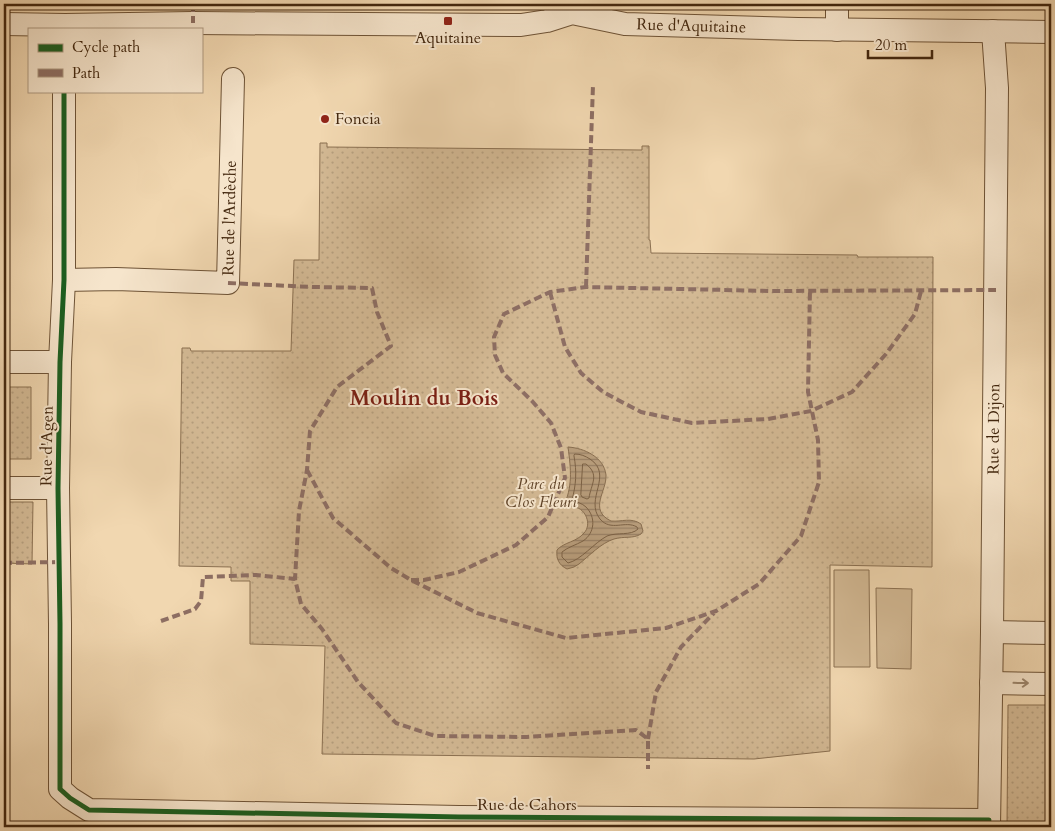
<svg xmlns="http://www.w3.org/2000/svg" width="1055" height="831" viewBox="0 0 1055 831" font-family="Cardo,serif">
<style>
.green{fill:url(#green-dots);stroke:#8b7051}
.pitch{fill:#d3b994;stroke:#8b7051}
.water{fill:url(#water-rules);stroke:#886d4e}
.lines{fill:none;stroke-linecap:round;stroke-linejoin:round}
.shore{stroke:#7c6144;stroke-width:1}
.minor-casing{stroke:#6e5336;stroke-width:24}
.minor{stroke:#f6e5cc;stroke-width:22}
.quiet{stroke:#8d6e63;stroke-width:4;stroke-dasharray:8 4;stroke-linecap:butt}
.cycleway-casing{stroke:#f6e5cc;stroke-width:8}
.cycleway{stroke:#1b5e20;stroke-width:5}
.oneway{stroke:#9c866d}
.poi-dot{fill:#8f2418;stroke:#f6e5cc;stroke-width:2}
.labels{text-anchor:middle;dominant-baseline:central;stroke-width:4;stroke-linejoin:round;paint-order:stroke}
.street-label{font-size:16px;fill:#43270e;stroke:#f6e5cc}
.poi-label{font-size:16px;fill:#43270e;stroke:#f6e5cc}
.park-label{font-size:16px;font-style:italic;fill:#604429;stroke:#f6e5cc}
.district-label{font-size:21px;font-weight:bold;fill:#7a1f14;stroke:#f6e5cc}
</style>
<defs>
<pattern id="green-dots" width="8" height="8" patternUnits="userSpaceOnUse" patternTransform="scale(1.25)"><rect width="8" height="8" fill="#d3b994"/><path d="M2 2h.1M6 6h.1" fill="none" stroke="#b69f7e" stroke-width="1.8" stroke-linecap="round"/></pattern>
<pattern id="water-rules" width="6" height="5" patternUnits="userSpaceOnUse" patternTransform="scale(1.25)"><rect width="6" height="5" fill="#b69b79"/><path d="M0 2.5h6" fill="none" stroke="#967e62"/></pattern>
</defs>
<rect width="100%" height="100%" fill="#f1d7b0"/>
<filter id="stains"><feTurbulence type="fractalNoise" baseFrequency=".004" numOctaves="4"/><feColorMatrix values="0 0 0 0 .2 0 0 0 0 .09 0 0 0 0 .02 0 0 0 .5 -.17"/></filter>
<radialGradient id="worn" r=".72"><stop offset=".6" stop-color="#630" stop-opacity="0"/><stop offset="1" stop-color="#630" stop-opacity=".3"/></radialGradient>
<path class="green" d="M320,143H327V147L642,150V146H649V240H650L651,253L857,255L858,257H933L932,567L830,565V751L754,759L322,754L325,646L250,644V581H231V567L179,566L182,348H190L191,351H291L294,260H319Z
M7,387H31V459H4V425H6Z
M6,502H33L32,564L4,563Z
M1008,705H1051V827H1007Z"/>
<path class="pitch" d="M834,570H869L870,667H834Z
M876,588L912,589L911,669L877,668Z"/>
<path class="water" d="M568,447C584,448 604,457 606,475C607,491 588,510 611,521C622,522 631,517 641,524L643,531L641,534C633,539 624,536 614,539C601,543 589,556 579,564L574,567L567,569C559,565 556,559 557,550C564,542 577,542 584,533C592,525 586,509 575,507C571,506 567,507 563,508C573,486 571,470 568,447Z"/>
<g class="lines">
<path class="shore" d="M575,454C581,454 585,456 590,459C614,475 584,499 600,519C611,532 625,520 637,527L638,529C631,536 617,532 607,536C594,543 581,560 568,563L562,557V552C568,547 576,545 583,541C595,533 596,517 586,507C582,503 576,502 572,500C576,485 577,472 574,456Z
M583,464H586C600,475 591,484 589,498L587,499L582,497L581,495Z"/>
<defs>
<g id="minor">
<path id="s1" d="M4,24L65,25L193,23L521,25L547,21L572,13L625,24L798,29L1051,32"/>
<path d="M837,30V4"/>
<path d="M64,91V280L60,362L58,488L60,624V789L70,798L89,810L459,817L989,820"/>
<path id="s2" d="M64,280L116,279L228,283L233,79"/>
<path d="M4,362H60"/>
<path d="M4,488H58"/>
<path d="M992,632L1051,633"/>
<path d="M991,683L1051,684"/>
<path id="s3" d="M989,827L992,632L997,88L993,31"/>
</g>
</defs>
<use href="#minor" class="minor-casing"/>
<use href="#minor" class="minor"/>
<path class="quiet" d="M193,4V23
M228,283L313,287L372,288L377,312L391,346L337,387L310,431L307,470L299,511L295,579
M586,287L593,85
M550,292L565,347L581,373L603,392L641,412L692,423L768,419L811,411L852,392L886,354L915,314L921,291
M307,470L333,518L391,568L411,580L477,613L566,638L666,628L716,611L759,584L801,536L819,482L818,440L808,392L810,290
M4,563L59,562
M411,580H424L459,572L516,545L548,517L565,478L561,448L551,423L532,401L503,373L495,355L494,337L504,314L550,292L586,287L773,291L996,290
M161,621L195,609L201,601L203,577L256,575L295,579L301,604L322,629L358,682L396,723L435,736L527,737L636,730L648,739V769
M648,739L656,692L681,647L714,613
M6,827V822"/>
<defs>
<path id="cycleway" d="M64,91V280L60,362L58,488L60,624V789L70,798L89,810L459,817L989,820"/>
</defs>
<use href="#cycleway" class="cycleway-casing"/>
<use href="#cycleway" class="cycleway"/>
</g>
<defs><path id="oneway-shaft" d="M-6 0H5M1.5-3L5.5 0L1.5 3" fill="none" stroke-width="1.6" stroke-linecap="round" stroke-linejoin="round" transform="scale(1.25)"/></defs>
<use class="oneway" href="#oneway-shaft" transform="translate(1021 683) rotate(1)"/>
<g class="poi-dot">
<rect x="443" y="16" width="10" height="10" rx="2.5"/>
<circle cx="325" cy="119" r="5"/>
</g>
<g class="labels">
<g class="street-label">
<text stroke="none"><textPath href="#s1" startOffset="690">Rue d'Aquitaine</textPath></text>
<text stroke="none"><textPath href="#s2" startOffset="229">Rue de l'Ardèche</textPath></text>
<text stroke="none"><textPath href="#s3" startOffset="398">Rue de Dijon</textPath></text>
<text transform="translate(47 446) rotate(-89)">Rue d'Agen</text>
<text x="527" y="805">Rue de Cahors</text>
</g>
<g class="poi-label">
<text x="448" y="38">Aquitaine</text>
<text x="335" y="119" text-anchor="start">Foncia</text>
</g>
<g class="park-label">
<text x="541" y="484">Parc du<tspan x="541" dy="18">Clos Fleuri</tspan></text>
</g>
<g class="district-label">
<text x="424" y="398">Moulin du Bois</text>
</g>
</g>
<rect width="1055" height="831" fill="none" stroke="#f1d7b0" stroke-width="20"/>
<rect x="5" y="5" width="1045" height="821" fill="none" stroke="#43270e" stroke-width="2.5"/>
<rect x="10" y="10" width="1035" height="811" fill="none" stroke="#43270e"/>
<rect x="28" y="28" width="175" height="65" fill="#f6e5cc" stroke="#ae9980"/>
<rect x="38" y="44" width="25" height="8" fill="#1b5e20" stroke="#ae9980"/>
<text x="72" y="52" font-size="15" fill="#43270e">Cycle path</text>
<rect x="38" y="69" width="25" height="8" fill="#8d6e63" stroke="#ae9980"/>
<text x="72" y="78" font-size="15" fill="#43270e">Path</text>
<path d="M868 50v8h64v-8" fill="none" stroke="#43270e" stroke-width="2.5"/>
<text x="875" y="50" font-size="15" fill="#43270e" stroke="#f6e5cc" stroke-width="4" paint-order="stroke">20 m</text>
<rect width="100%" height="100%" filter="url(#stains)"/>
<rect width="100%" height="100%" fill="url(#worn)"/>
</svg>
